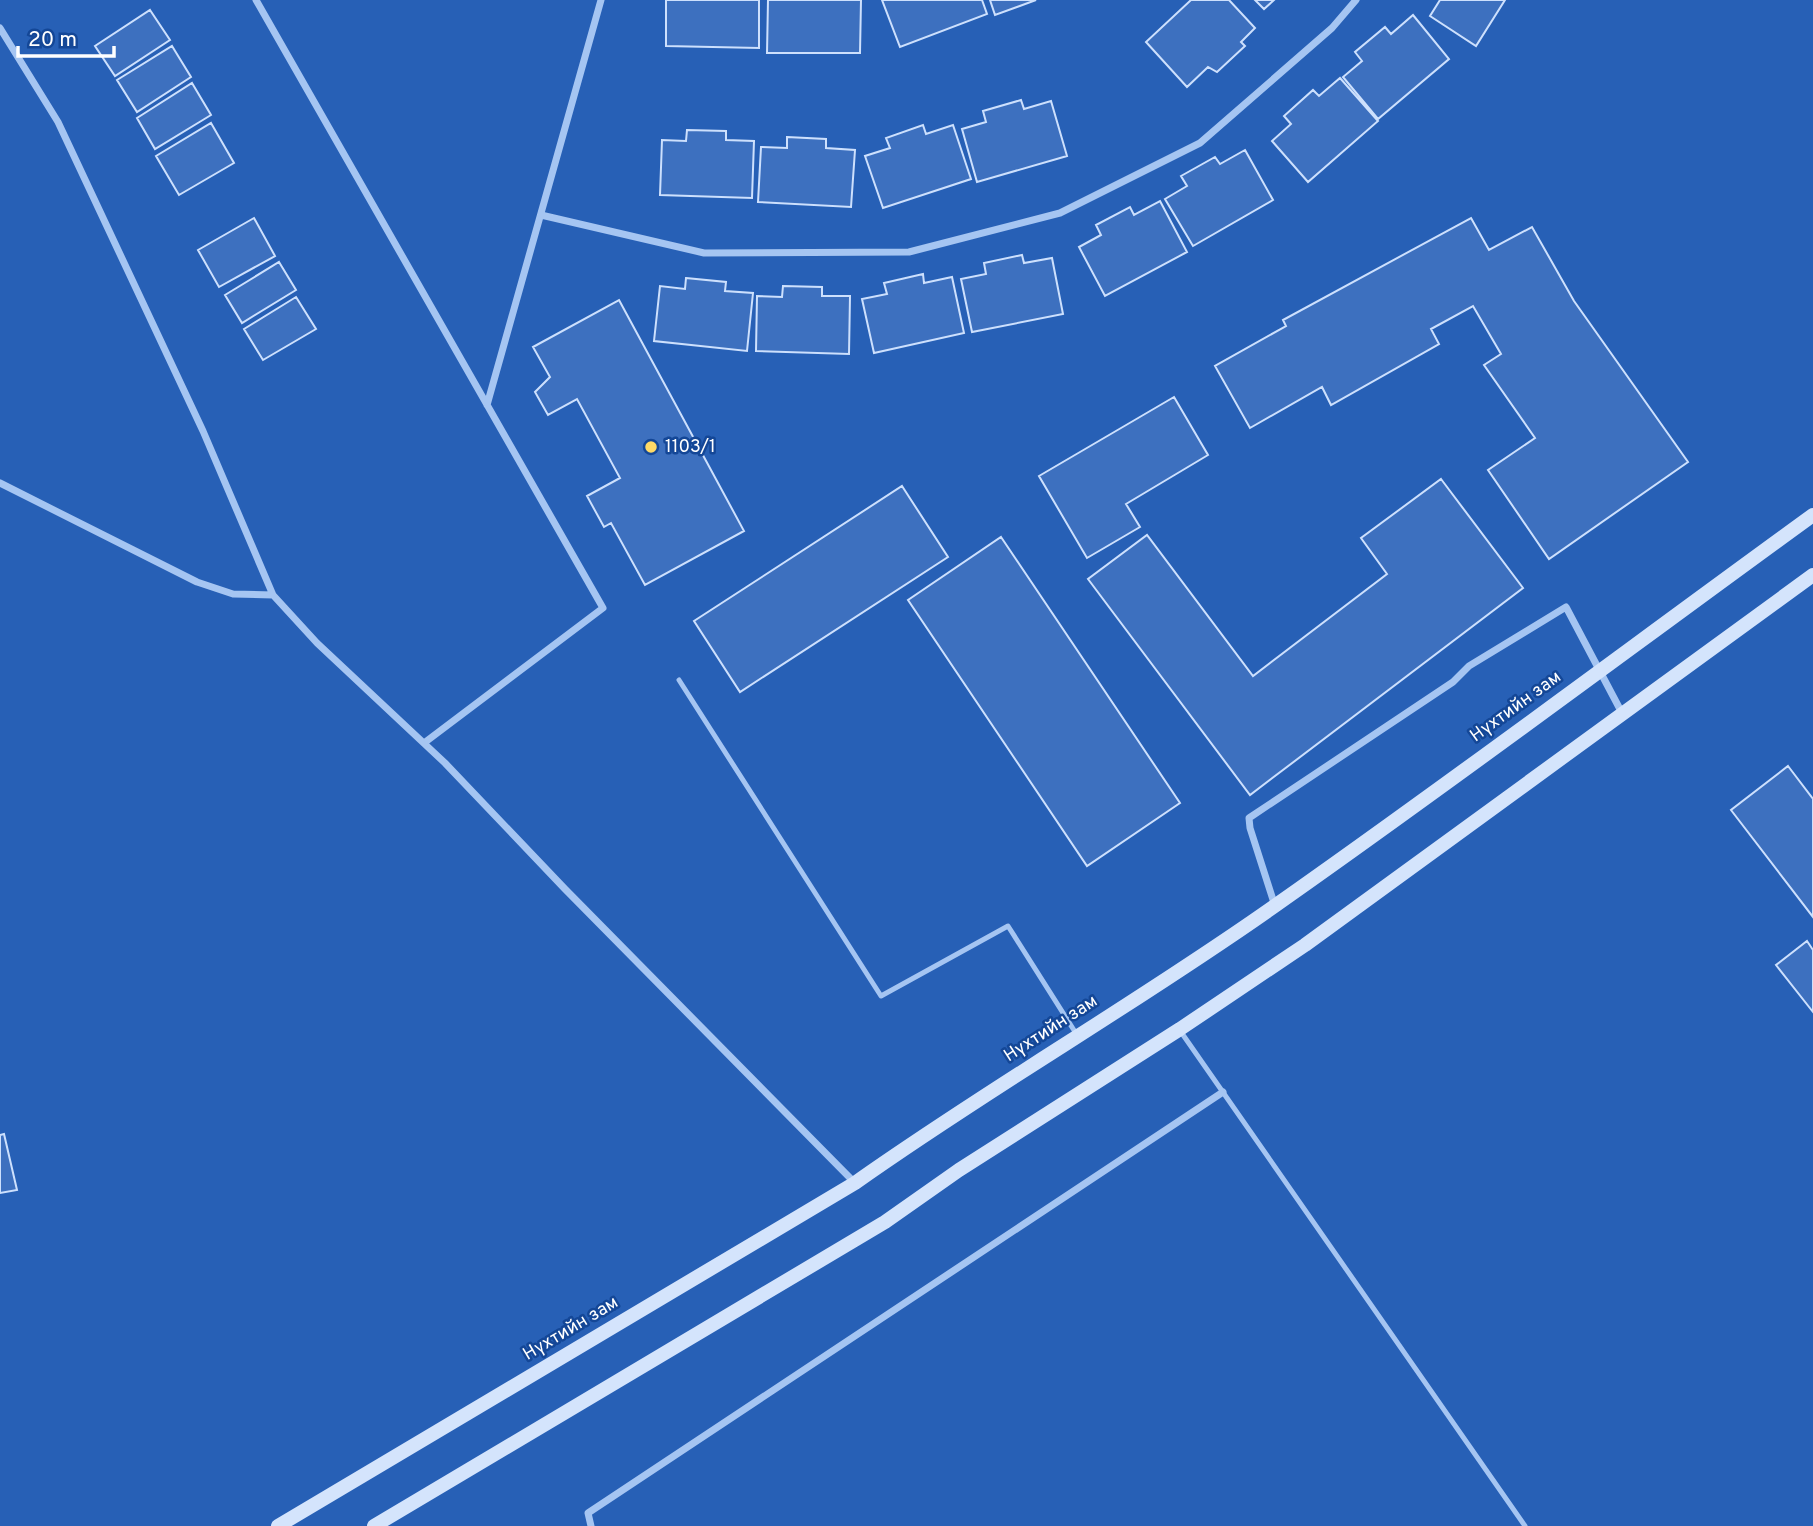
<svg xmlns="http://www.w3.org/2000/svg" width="1813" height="1526" viewBox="0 0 1813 1526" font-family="Overpass,sans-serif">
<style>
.green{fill:#2760b6}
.building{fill:#3d70bf;stroke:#cde0fd;stroke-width:2}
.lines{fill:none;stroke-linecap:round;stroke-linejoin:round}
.service{stroke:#a5c5f2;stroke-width:5}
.minor{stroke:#a5c5f2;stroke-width:7}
.secondary{stroke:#d4e4fc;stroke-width:14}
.poi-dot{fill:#ffda67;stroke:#144797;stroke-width:2.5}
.labels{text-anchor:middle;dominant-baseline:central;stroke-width:5;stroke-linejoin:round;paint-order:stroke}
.poi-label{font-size:18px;fill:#fff;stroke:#144797;text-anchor:start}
.street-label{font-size:18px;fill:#fff;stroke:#144797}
</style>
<rect width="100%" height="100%" fill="#144797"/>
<path class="green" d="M0,0H1813V1526H0Z"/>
<path class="building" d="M666,0H759V48L666,46Z
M768,0H861L860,53H767Z
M882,0H982L987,14L900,47Z
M990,0H1036L995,15Z
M1191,0H1229L1255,28L1241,42L1245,46L1217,72L1208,67L1187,87L1146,42Z
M1255,0H1274L1264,9Z
M1440,0H1505L1476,46L1430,16Z
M150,10L170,40L115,76L95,46Z
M1413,15L1449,59L1378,119L1343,77L1362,61L1355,52L1385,27L1391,34Z
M172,46L191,77L137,112L117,80Z
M1340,78L1378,121L1308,182L1272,141L1291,124L1284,116L1313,90L1319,96Z
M192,83L211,115L155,149L137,118Z
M1021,100L1024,109L1051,101L1067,156L977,182L962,129L986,122L983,111Z
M211,123L234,163L179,195L156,156Z
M923,125L926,134L953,125L971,179L883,208L865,156L890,148L886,138Z
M687,130L726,131V140L754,141L752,198L660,195L662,140L686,141Z
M787,137L826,139V148L855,150L851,207L758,202L761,147L787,148Z
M1245,150L1273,200L1193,246L1165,199L1187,186L1181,176L1215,157L1220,164Z
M1160,201L1187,252L1105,296L1079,247L1101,235L1096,225L1130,207L1134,215Z
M254,218L275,256L219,287L198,250Z
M1471,218L1489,250L1532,227L1574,301L1688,462L1549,559L1488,470L1535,438L1484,365L1501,354L1473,306L1431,329L1439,344L1331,405L1322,387L1250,428L1215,366L1286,326L1283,320Z
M1022,255L1024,263L1052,258L1063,314L972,332L961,279L986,274L984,263Z
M279,262L296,290L242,323L225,295Z
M923,274L924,283L952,277L964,333L874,353L862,299L887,294L884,283Z
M686,278L726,282L725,291L753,293L747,351L654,341L660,286L685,289Z
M783,286L822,287V296H850L849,354L756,351L757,296L782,297Z
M296,297L316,329L263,360L244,329Z
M619,300L744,531L645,585L611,523L604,527L587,496L620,478L577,399L548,415L535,392L550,377L533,347Z
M1174,397L1208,455L1126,504L1140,527L1087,558L1039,476Z
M1441,479L1523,588L1250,795L1088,579L1147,535L1253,676L1387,574L1361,538Z
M902,486L948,557L740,692L694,621Z
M1001,537L1180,803L1087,866L908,600Z
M1788,766L1813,799V917L1731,810Z
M1807,941L1813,950V1012L1776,965Z
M4,1134L17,1190L0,1193V1135Z"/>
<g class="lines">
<path class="service" d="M679,680L881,996L1008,926L1077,1035
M1181,1032L1525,1526"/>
<path class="minor" d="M256,0L603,608L424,743
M0,28L58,122L203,431L273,595L317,643L445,763L565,889L855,1183
M541,215L704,253L909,252L1060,213L1200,143L1332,28L1356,0
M487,405L601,0
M0,483L197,582L233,594L273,595
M1275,906L1250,828L1249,818L1453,682L1469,666L1566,607L1622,713
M591,1526L588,1513L1223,1092"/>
<path class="secondary" d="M278,1526L855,1183C992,1086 1139,1002 1276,905C1457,778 1634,645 1813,515
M374,1526L885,1222L959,1170L1180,1029L1305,945L1813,575"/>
</g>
<circle class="poi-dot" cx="651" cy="447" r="7"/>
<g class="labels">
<g class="poi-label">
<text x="665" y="447">1103/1</text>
</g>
<g class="street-label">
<text transform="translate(1516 707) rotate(-36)">Нүхтийн зам</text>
<text transform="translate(1051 1029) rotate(-33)">Нүхтийн зам</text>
<text transform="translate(571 1329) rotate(-31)">Нүхтийн зам</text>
</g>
</g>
<path d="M18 46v10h96v-10" fill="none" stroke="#ffffff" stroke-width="3.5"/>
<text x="28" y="46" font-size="21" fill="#ffffff" stroke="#144797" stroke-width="5" paint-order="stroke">20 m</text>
</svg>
